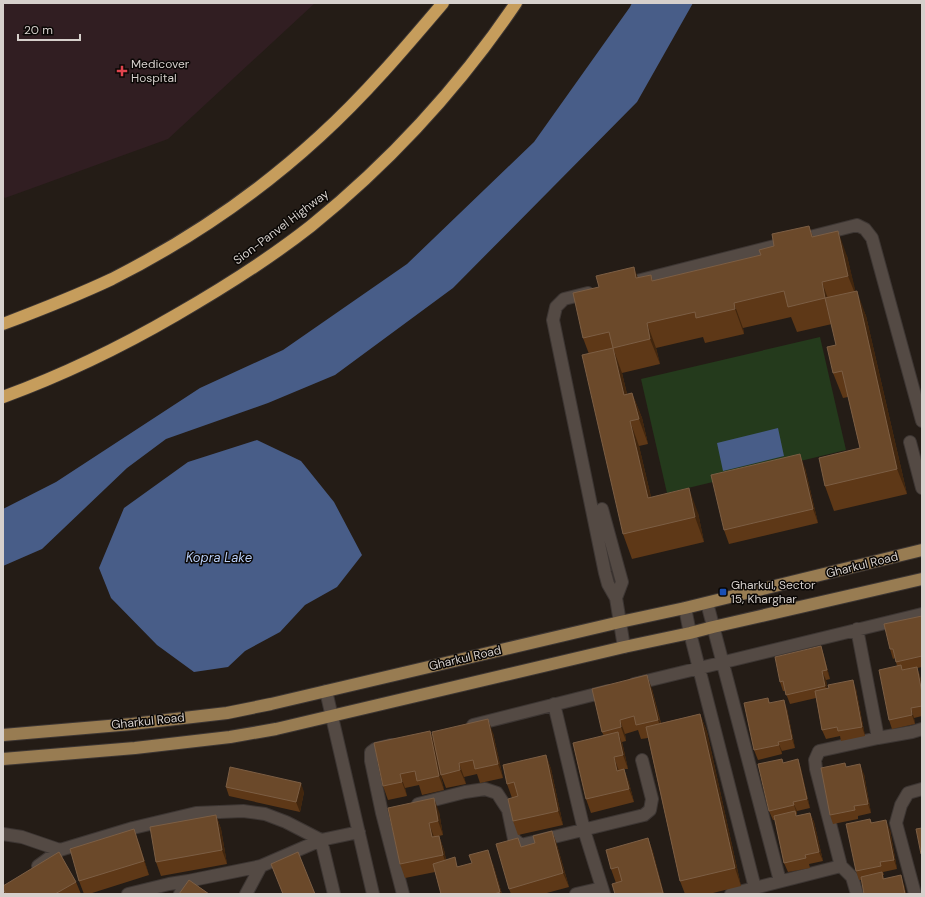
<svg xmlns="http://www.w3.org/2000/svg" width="925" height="897" viewBox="0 0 925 897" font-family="'DM Sans',sans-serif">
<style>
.medical{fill:#311e22}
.green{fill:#243a1c}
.water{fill:#485d88}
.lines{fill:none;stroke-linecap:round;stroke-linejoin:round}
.minor-casing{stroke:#3d3633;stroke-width:14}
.major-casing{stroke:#3d3633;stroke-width:14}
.highway-casing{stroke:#3d3633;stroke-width:14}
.minor{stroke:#544a44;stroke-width:12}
.major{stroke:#987c52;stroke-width:12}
.highway{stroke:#c69d5c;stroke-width:12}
.wall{fill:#5e3817}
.shaded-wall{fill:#41260e}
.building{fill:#6b492a;stroke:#7c5e44}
.health-dot{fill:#e0444e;stroke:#0a0705;stroke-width:1.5}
.transit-dot{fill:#1a4fb4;stroke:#0a0705;stroke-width:1.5}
.labels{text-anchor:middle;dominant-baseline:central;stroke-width:3;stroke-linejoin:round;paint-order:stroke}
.poi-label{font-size:12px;fill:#d6d0cc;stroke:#0a0705;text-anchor:start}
.street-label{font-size:12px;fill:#d6d0cc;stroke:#0a0705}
.water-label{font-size:13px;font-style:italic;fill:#b7cdf6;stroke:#0a0705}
</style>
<rect width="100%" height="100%" fill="#241c16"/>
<path class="medical" d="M3,3H315L168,139L5,198L3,196Z"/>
<path class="green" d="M820,337L846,450L667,493L641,379Z"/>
<path class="water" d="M632,3H693L637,102L453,288L335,375L268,403L166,439L127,468L42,549L3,566V509L56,482L200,388L283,350L407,264L534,142L630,7Z
M778,428L784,456L723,471L717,443Z
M257,440L301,461L334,502L362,555L337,587L305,605L280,632L245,651L228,667L194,672L157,645L111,598L99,568L124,508L188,462Z"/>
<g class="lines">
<defs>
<path id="minor" d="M637,281L857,225L865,229L872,238L922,421
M588,293L564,299L556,307L553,320L605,573L608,584L616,598L624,647
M910,442L922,488
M602,509L622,582L616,598
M707,603L780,881
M685,608L690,633L755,888
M857,629L878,738L912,732L922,729
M634,684L922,614
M326,691L373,894
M554,704L584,830L604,894
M473,725L608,691
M391,745L375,749L371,752V761L382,813L403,894
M418,804L465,792L485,789L497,793L508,810L514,839L521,845L644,815L650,810L652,799L642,760
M3,834L22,837L60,850
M321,840L334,894
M38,866L60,850L133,828L196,813L243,811L265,814L286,822L321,840
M841,866L816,769L815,760L819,751L878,738
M128,894L169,884L188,881
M180,894L188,881L261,866
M246,894L261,866L321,840L359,832
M576,894L602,888
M731,894L841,866L852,877L857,894
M915,894L896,823L901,805L908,793L922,789"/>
<path id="major" d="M3,735L132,724L227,713L271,704L620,622L685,608L922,550
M3,759L135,748L230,737L276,729L624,647L690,633L713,627L922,579"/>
<path id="highway" d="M3,324C40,310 76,296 112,279C187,241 258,193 320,136C365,95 404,49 443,3
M3,397C63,375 121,347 176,315C223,288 269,259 311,226C390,162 459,87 516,3"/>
</defs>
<use href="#minor" class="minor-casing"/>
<use href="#major" class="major-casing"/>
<use href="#highway" class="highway-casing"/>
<use href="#minor" class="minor"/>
<use href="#major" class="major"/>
<use href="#highway" class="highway"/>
</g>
<path class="wall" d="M809,226L813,237L847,256L855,291L866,316L907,494L834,511L825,486L860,448L848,397L843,398L833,373L836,345L832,324L797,332L791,317L743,328L744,334L705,343L703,337L656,348L660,364L622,373L627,394L632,393L642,418L648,444L639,446L651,497L698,513L704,542L632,559L623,534L589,354L583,338L638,278L651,275L653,281L761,255L774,246Z
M805,468L818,523L729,544L724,530Z
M922,616V667L917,668L920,676L922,685V716L914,718L915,724L892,729L889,720L897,666L895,658L893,659L890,649Z
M821,646L824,656L830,679L826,680L827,688L856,689L865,736L841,741L840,736L826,739L822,730L816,698L790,704L785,691H783L780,682Z
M652,689L661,723L700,714L707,732L741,886L709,894H685L680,881L648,738L641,739L638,730L625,734L626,741L622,742L628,769H624L629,783L634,802L591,813L586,799L604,736L602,732Z
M768,698L770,703L787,709L795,748L782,751V754L758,760L754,750Z
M430,731L435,744L493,733L503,778L480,783L477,774L464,777L466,784L446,788L441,775L437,757L444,790L422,795L419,785L405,788L407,796L388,800L383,786Z
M546,755L551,769L563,825L518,835L513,821L512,798L507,784Z
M798,759L801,769L810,808L797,811V814L796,815V816L810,813L814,822L823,861L809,864L810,868L788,872L784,863L775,820H773L769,811Z
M846,767L864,774L871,813L858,816V819L833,824L830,815Z
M226,787L304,792L300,812L229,796Z
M388,808L439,812L443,835L439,836L444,850L446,860L458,866L493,864L502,894H441L435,872L405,878L400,864Z
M216,815L221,829L227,864L161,876L156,862Z
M870,819L872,823L890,830L897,869L883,872L884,875H883L884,879L904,885L906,894H864L861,880H859L856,871Z
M552,831L557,845L569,887L543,894H511L509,889L521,847L535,843Z
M648,838L653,852L664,894H615L616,883L611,869Z
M139,843L149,875L89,894H84L79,881Z
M76,882L81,894H5L3,890V886Z"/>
<path class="shaded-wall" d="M838,231L847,256L858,301L848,276Z
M634,267L643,292L636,278Z
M822,282L831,307L825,298Z
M857,291L866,316L907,494L897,469Z
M734,303L743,328L744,334L735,309Z
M647,323L656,348L660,364L650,339Z
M613,348L622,373L633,420L624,395Z
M632,393L642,418L648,444L639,419Z
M630,421L639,446L657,523L648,498Z
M800,454L805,468L818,523L813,509Z
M689,488L698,513L704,542L695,517Z
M821,646L824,656L830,679L827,670Z
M917,667L920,676L922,685V693Z
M822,671L826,680L829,695L825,686Z
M647,675L652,689L663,734L658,720Z
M853,680L856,689L865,736L862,727Z
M784,700L787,709L795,748L792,739Z
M911,708L914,718L915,724L912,715Z
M700,714L707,732L741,886L735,868Z
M488,719L493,733L503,778L498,764Z
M620,720L625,734L626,741L621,727Z
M430,731L435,745L444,790L439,776Z
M618,732L623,746L628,769L623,755Z
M778,742L782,751V754Z
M546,755L551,769L563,825L558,811Z
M614,757L619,771H617Z
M798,759L801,769L810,808L807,799Z
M459,763L464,777L466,784L460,770Z
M860,764L864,774L871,813L868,804Z
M624,769L629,783L634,802L629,789Z
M400,774L405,788L407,796L402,782Z
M301,783L304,792L300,812L296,802Z
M434,798L439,812L443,835L438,821Z
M793,802L797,811V814Z
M810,813L814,822L823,861L819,852Z
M216,815L221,829L227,864L222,850Z
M886,820L890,830L897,869L894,860Z
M429,823L434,837H432Z
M134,829L139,843L149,875L144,861Z
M552,831L557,845L569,887L563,873Z
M439,836L444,850L448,869L443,855Z
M648,838L653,852L664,894L663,893Z
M488,850L493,864L502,894H501L500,892Z
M901,875L904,885L906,894H905Z"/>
<path class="building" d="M809,226L812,237L838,231L848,276L822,282L825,298L788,307L784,291L734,303L735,309L696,318L695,312L647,323L650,339L613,348L609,332L583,338L573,293L599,287L596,276L634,267L636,278L651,275L652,281L761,255L759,250L774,246L772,234Z
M857,291L897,469L825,486L819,458L860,448L842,371L833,373L827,347L836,345L825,298Z
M613,348L624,395L632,393L639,419L630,421L648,498L689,488L695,517L623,534L582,355Z
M800,454L813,509L724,530L711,475Z
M922,616V656L896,662L893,649H890L884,624Z
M821,646L827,670L822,671L825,686L786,695L783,681L780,682L775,657Z
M901,665L902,670L917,667L922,693V706L911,708L912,715L889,720L879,670Z
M647,675L658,720L636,725L634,716L620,720L621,727L602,732L592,689Z
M853,680L862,727L838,731L837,727L822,730L815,691L829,688L828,685Z
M768,698L769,703L784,700L792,739L778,742L779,745L754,750L744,703Z
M700,714L735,868L680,881L646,727Z
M488,719L498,764L475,769L473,760L459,763L460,770L441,775L432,732Z
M430,731L439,776L417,781L415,771L400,774L402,782L383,786L374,743Z
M618,732L623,755L614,757L617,771L624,769L629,789L586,799L573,743Z
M546,755L558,811L513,821L508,799L518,796L514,782L507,784L503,765Z
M782,759L783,763L798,759L807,799L793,802L794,805L769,811L758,764Z
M845,763L846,767L860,764L868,804L854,806L855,810L830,815L821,768Z
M230,767L301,783L296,802L226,787Z
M434,798L438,821L429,823L432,837L439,836L443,855L400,864L388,808Z
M795,811L796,816L810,813L819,852L805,855L806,858L784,863L774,816Z
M216,815L222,850L156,862L150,827Z
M870,819L871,823L886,820L894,860L880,862L881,866L856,871L846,824Z
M922,828V854H921L916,829Z
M134,829L144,861L79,881L70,849Z
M552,831L563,873L509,889L496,844L518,838L521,847L535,843L533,836Z
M648,838L663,893L615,894L612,884L622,881L618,867L611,869L606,850Z
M488,850L500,892L494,894H441L433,864L455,857L457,867L472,863L469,855Z
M59,852L76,882L55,894H6L3,889V886Z
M298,852L315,894H283L271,864Z
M882,872L883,879L901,875L905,894H864L861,877Z
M189,880L209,894H179Z"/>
<path class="health-dot" d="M120 65h4v4h4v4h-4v4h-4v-4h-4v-4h4z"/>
<rect class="transit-dot" x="719" y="588" width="8" height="8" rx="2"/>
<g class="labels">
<g class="poi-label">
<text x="131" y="64">Medicover<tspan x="131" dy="14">Hospital</tspan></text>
<text x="731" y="585">Gharkul, Sector<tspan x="731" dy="14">15, Kharghar</tspan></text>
</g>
<g class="street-label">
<text transform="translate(281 227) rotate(-37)">Sion-Panvel Highway</text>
<text transform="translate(862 565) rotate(-14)">Gharkul Road</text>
<text transform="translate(465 658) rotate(-13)">Gharkul Road</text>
<text transform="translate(148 721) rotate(-6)">Gharkul Road</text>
</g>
<g class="water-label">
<text x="219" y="557">Kopra Lake</text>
</g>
</g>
<rect width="925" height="897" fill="none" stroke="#d6d0cc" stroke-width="8"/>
<path d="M18 34v6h62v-6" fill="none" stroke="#d6d0cc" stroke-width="2"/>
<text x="24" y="34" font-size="12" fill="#d6d0cc" stroke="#0a0705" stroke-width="3" paint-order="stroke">20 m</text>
</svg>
